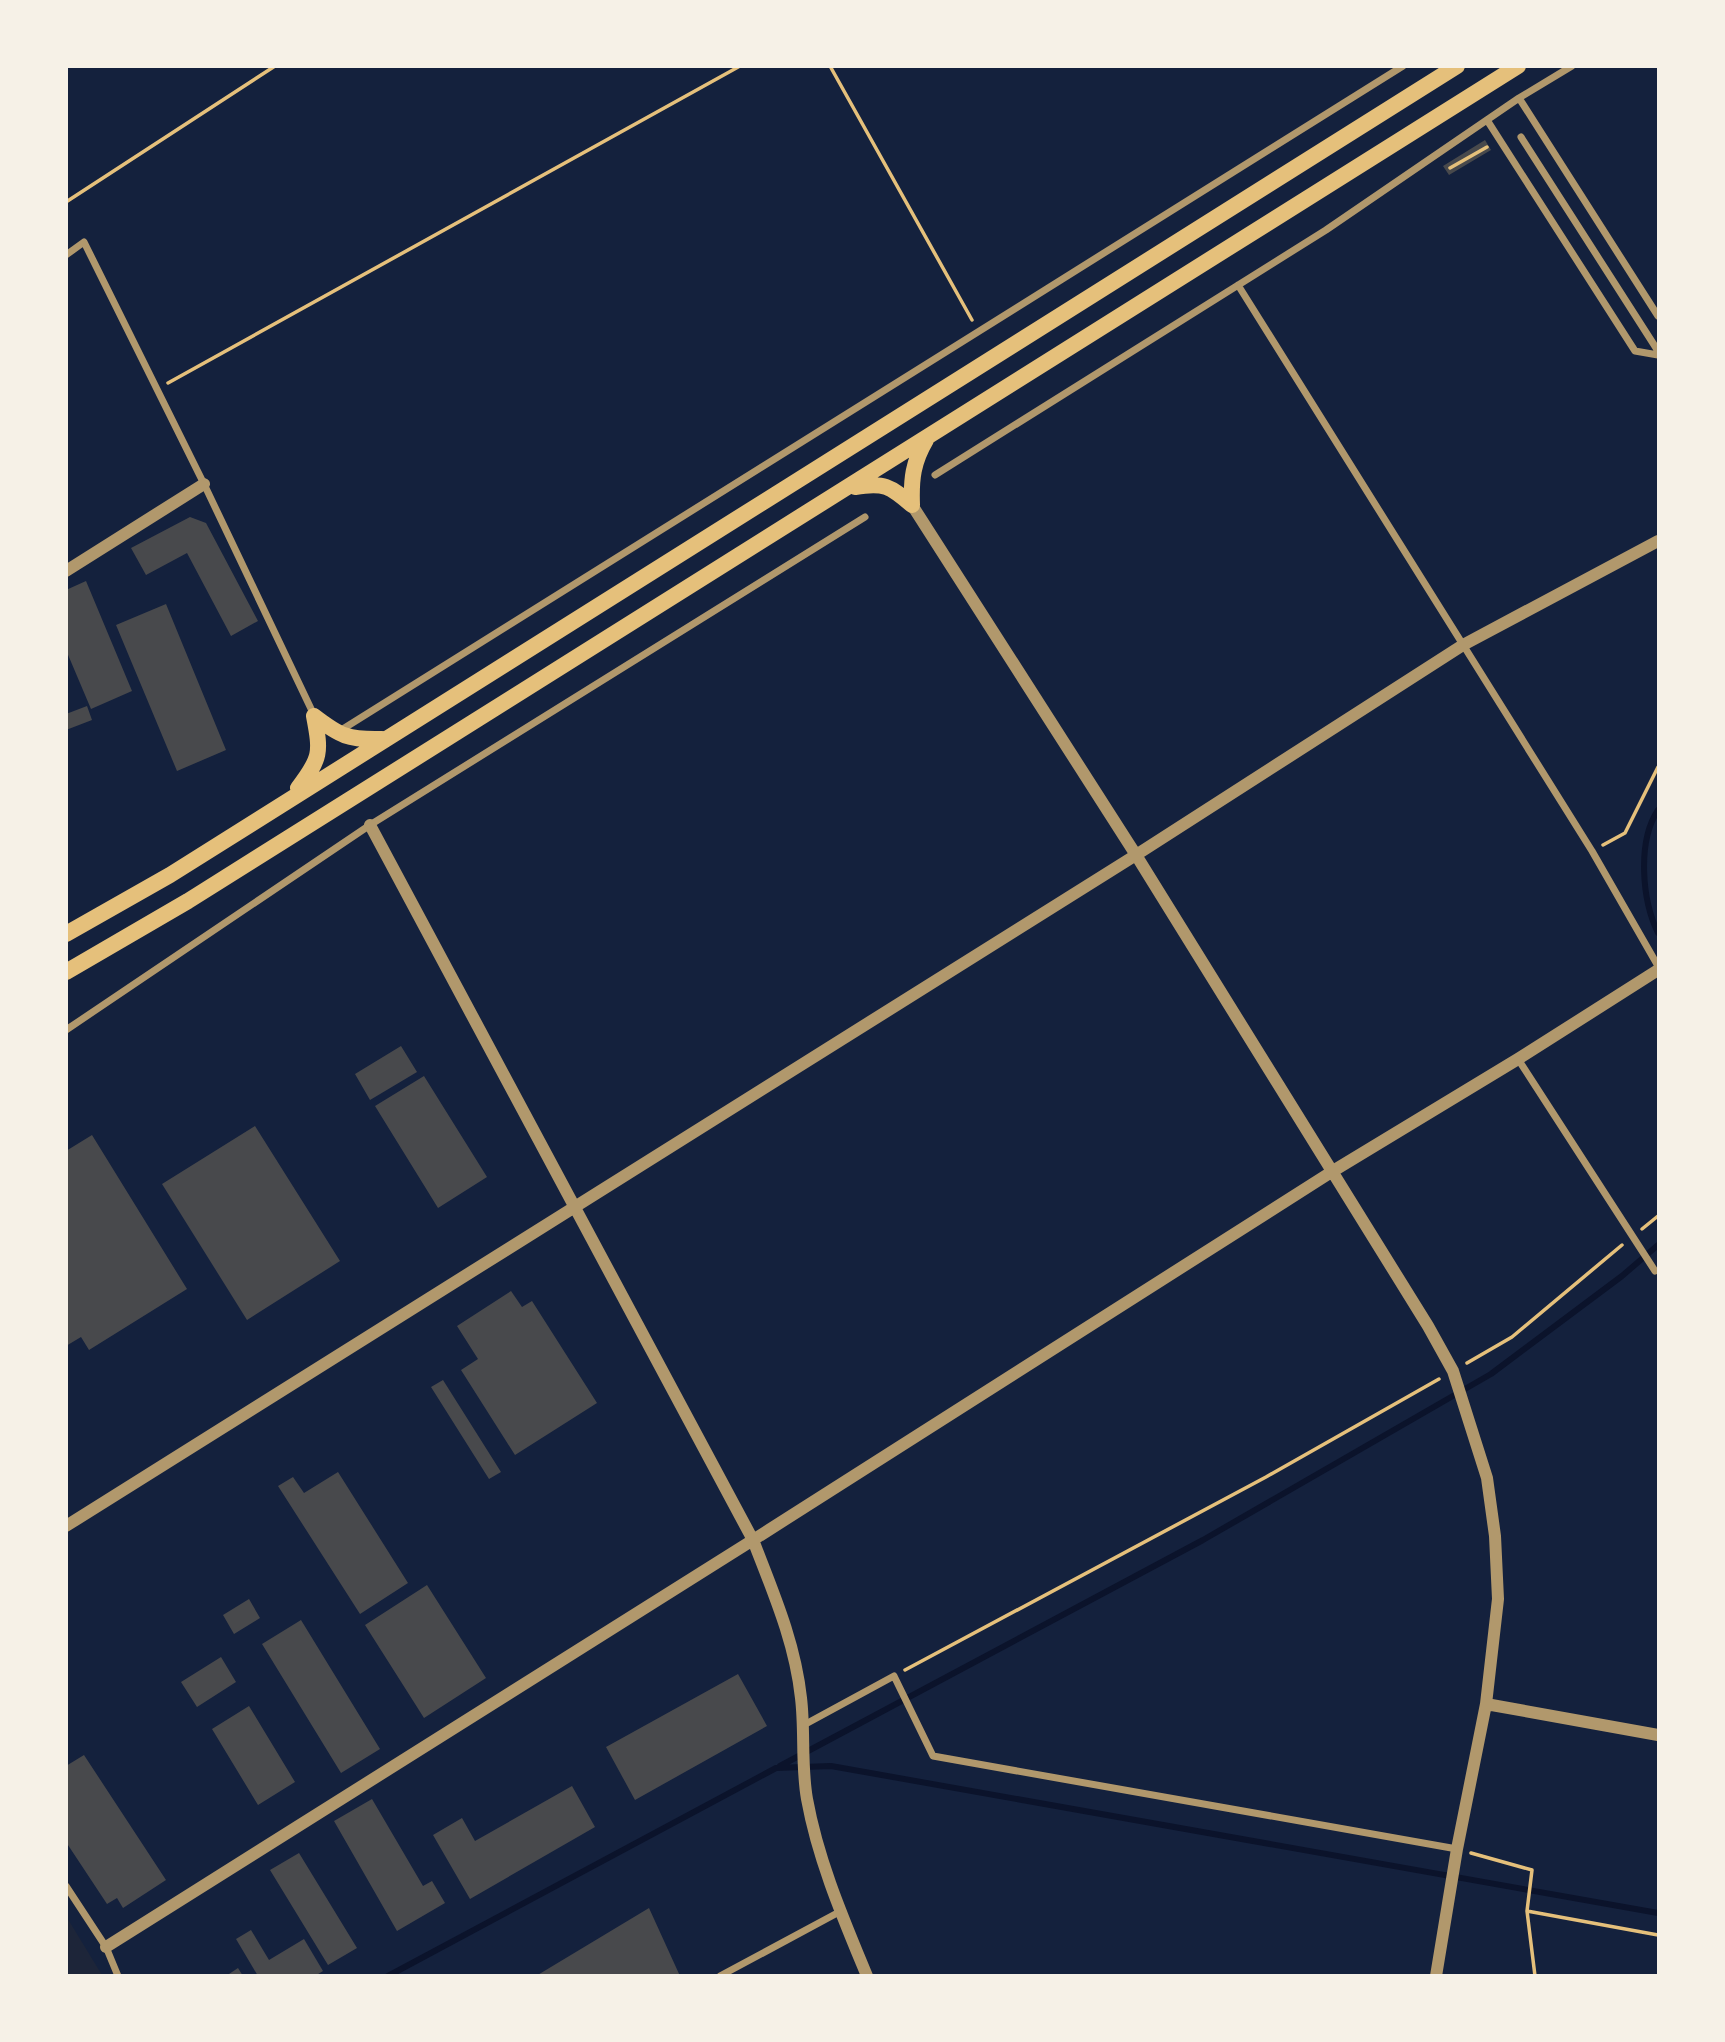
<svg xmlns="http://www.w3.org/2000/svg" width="1725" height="2042" viewBox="0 0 1725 2042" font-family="'Asap Condensed',sans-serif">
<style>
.green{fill:#1d2539}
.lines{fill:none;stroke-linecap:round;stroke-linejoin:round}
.stream{stroke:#0b132b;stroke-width:6}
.building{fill:#48494c}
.path{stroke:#e5c07b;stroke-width:3.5}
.minor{stroke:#b1986c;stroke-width:7}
.tertiary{stroke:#b1986c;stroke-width:12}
.trunk{stroke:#e5c07b;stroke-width:16}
</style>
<rect width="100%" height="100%" fill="#14213d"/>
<path class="green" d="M66,1916L102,1975H67Z"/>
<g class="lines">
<path class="stream" d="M1658,810C1637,842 1642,900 1658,933
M780,1766L1203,1540L1491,1374L1622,1276L1658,1245
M388,1976L776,1768L831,1766L1658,1913"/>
</g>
<path class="building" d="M1485,140L1491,150L1449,175L1443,166Z
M190,517L206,523L258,621L231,636L187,553L146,575L131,548Z
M86,581L132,691L91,709L66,650V590Z
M166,604L226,750L177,771L116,625Z
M87,706L92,720L66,730V714Z
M401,1046L417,1072L370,1100L355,1074Z
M424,1076L487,1177L438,1208L375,1106Z
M255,1126L340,1261L247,1320L162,1184Z
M92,1135L187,1289L89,1350L81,1337L66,1346V1151Z
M511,1291L522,1307L532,1301L597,1403L515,1455L461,1370L478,1359L457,1326Z
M443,1380L501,1472L489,1479L431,1387Z
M338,1472L408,1583L360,1614L278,1486L293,1477L304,1493Z
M427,1585L486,1678L424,1718L365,1625Z
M249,1599L260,1618L234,1634L223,1615Z
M301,1620L380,1749L341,1773L262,1644Z
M221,1657L236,1682L197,1707L181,1682Z
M738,1674L767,1726L635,1800L606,1747Z
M249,1706L295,1782L258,1805L212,1729Z
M84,1755L166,1880L123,1908L117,1898L107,1904L66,1842V1766Z
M572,1786L595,1827L470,1899L433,1835L462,1818L475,1841Z
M372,1799L423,1886L432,1881L445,1903L397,1931L334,1821Z
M299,1853L357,1948L328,1965L270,1870Z
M649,1908L680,1976H536Z
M251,1930L269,1960L304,1939L323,1971L315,1976H258L236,1939Z
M238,1968L243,1976H226Z"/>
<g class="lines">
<path class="path" d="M830,66L972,320
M1450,168L1487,147
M66,202L275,66
M168,383L740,66
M1603,845L1625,833L1658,767
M1642,1229L1658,1216
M1467,1363L1512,1337L1622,1245
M905,1670L1266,1477L1439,1379
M1471,1853L1532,1870L1527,1911L1535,1976
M1527,1911L1658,1935"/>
<path class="minor" d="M1519,98L1658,316
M1487,120L1635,351L1658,355
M1521,137L1658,351
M66,255L84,242L204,484L314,715
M1238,285L1592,851L1658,966
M935,475L1326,230L1519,98L1572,66
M338,732L1403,66
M66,1030L370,825L865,517
M1518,1059L1655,1271
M802,1726L894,1676L933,1756L1457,1849
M66,1886L106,1947L118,1976
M720,1976L841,1911"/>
<path class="tertiary" d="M912,505L1136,855L1428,1326L1453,1371L1487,1478L1495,1536L1498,1599L1486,1704L1457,1849L1436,1976
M66,571L204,484
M370,825L753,1540C773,1592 795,1642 801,1698C805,1731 801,1765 807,1799C818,1860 843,1918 867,1976
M66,1526L1136,855L1463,645L1658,541
M1486,1704L1658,1735
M106,1947L753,1540L1333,1171L1518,1059L1658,970"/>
<path class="trunk" d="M855,487C884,482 890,486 912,505
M912,505C911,479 913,462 926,440
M314,716C340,736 348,740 382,739
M298,788C321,758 321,753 314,716
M66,934L170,875L1457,66
M66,972L188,901L1518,66"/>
</g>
<rect width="1725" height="2042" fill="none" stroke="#f6f1e7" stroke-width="136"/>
</svg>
